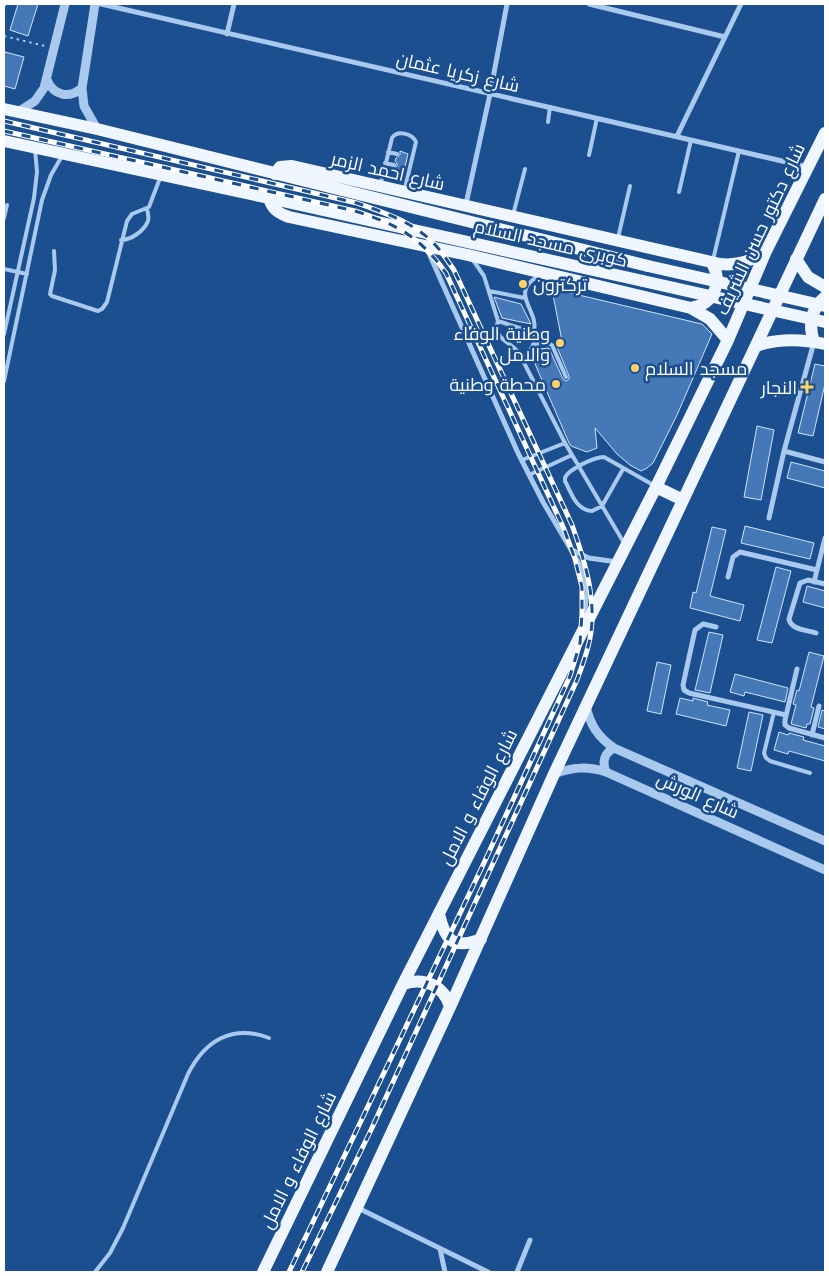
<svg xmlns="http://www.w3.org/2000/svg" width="829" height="1276" viewBox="0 0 829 1276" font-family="'Work Sans',Cairo,sans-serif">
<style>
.building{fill:#4478b7;stroke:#cfe3fa}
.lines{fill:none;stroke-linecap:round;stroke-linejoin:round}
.path{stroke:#a9c9ee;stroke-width:2;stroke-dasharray:2.5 4;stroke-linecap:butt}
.service{stroke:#a9c9ee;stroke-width:4}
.minor{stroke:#a9c9ee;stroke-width:5}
.tertiary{stroke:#a9c9ee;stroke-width:9}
.primary{stroke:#f0f6ff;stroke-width:12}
.rail-casing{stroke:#fff;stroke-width:5}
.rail{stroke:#1b4f8f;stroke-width:3;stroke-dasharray:9;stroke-linecap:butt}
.primary-bridge{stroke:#f0f6ff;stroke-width:12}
.poi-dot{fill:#ffd166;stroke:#1b4f8f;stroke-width:2}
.labels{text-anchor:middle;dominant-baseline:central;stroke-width:5;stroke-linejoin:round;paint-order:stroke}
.street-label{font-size:18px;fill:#fff;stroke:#1b4f8f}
.poi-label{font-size:18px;fill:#fff;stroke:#1b4f8f;text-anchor:end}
</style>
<rect width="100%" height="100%" fill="#1b4f8f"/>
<path class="building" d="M18,4H38L28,36L10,30Z
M5,52L24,57L15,89L4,86V57Z
M400,151L408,154L403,175L392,172L393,169L397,166V163L395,161L396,158L400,155Z
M549,288L702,324L712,334L677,415L653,463L647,468L641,471L630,465L617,454L595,428L597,448L587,452L571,446L569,443L535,364L539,349L549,348L563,379L566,381L569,379V376L557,347L563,346L553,295Z
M494,297L521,304L531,324L502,318Z
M815,364L825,366V384L813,436L798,433Z
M757,426L774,430L761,500L744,497Z
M791,462L825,471V488L787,478Z
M745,526L814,543L810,559L741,543Z
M712,527L726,530L710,596L744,605L740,621L690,608L693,592L696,593Z
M776,567L791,571L772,643L757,640Z
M807,586L825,591V608L803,602Z
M709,632L723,635L710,693L695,690Z
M809,652L824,656L811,707L814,708L810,724H807L806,728L791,724L796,705L793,704L797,690L799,691Z
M657,662L671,665L661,714L647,711Z
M735,674L788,688L785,702L745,692L744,696L730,692Z
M680,698L693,701V698L708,702L707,705L730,710L726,726L676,714Z
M822,710L825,711V729L818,727Z
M749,712L763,715L751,771L737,768Z
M779,732L788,735L789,733L804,737L803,740L825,746V761L789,751L788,754L774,750Z"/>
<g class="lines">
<path class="path" d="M4,36L45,46"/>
<path class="service" d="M4,5V4
M548,122L550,107
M388,152L397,154
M589,155L597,118
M385,163L394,165
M379,184L382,179L392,138C397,130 412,133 416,142L405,188
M679,192L691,140
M513,215L525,169
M4,218L7,205
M618,238L630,186
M121,240C131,240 144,231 148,221C149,218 148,213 147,209
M54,251L55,270L50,294L52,296L98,311L102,309L107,302L127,221L132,214L149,207L160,178
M473,260L484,276L498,321L532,332L534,330C539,311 508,292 539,276
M713,260L739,151
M4,269L27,274
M489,291L525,298
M498,321C492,339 510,341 519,353L565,443L624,543
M4,334L34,198L37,172L35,149
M534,346L543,341L552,345L566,377
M522,360C530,350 538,344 532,332
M4,381L42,200L51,175L62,156
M522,460L565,443
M623,469L602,506L592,511C576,510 572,494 565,481V478C568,469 595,457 604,457L655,486
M529,475L572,455
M774,712L764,753L766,758L770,761L810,773
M95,1272L110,1253L123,1228L188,1074C205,1040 233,1024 269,1038"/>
<path class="minor" d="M101,4L808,167
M589,4L725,37
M227,34L234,4
M677,136L741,4
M466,204L490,94L507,4
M427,249L518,453L543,502L580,565L586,583L587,592L584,619
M784,451L825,462
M769,518L784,451L814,342
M572,550L589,558L617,562
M728,577L733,557L740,552L817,570
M814,582L825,538
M716,627L703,624L695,630L683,685L684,690L689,693L786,715
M816,633C807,630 791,630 789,619L800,583L808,580L825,584
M797,669L785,720V725L789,728L825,738
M812,735L819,706
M358,1208L488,1272
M440,1249L445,1272
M517,1272L530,1240"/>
<path class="tertiary" d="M95,4L82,88L84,106L97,129
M47,80C54,96 69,99 82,88
M18,112L35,101L44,88L65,4
M586,706C590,725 598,737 614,748L825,841
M606,772C602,762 604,753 614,748
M554,774C573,767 587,766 606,772L825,870"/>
<path class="primary" d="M4,109L97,129L648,266
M4,141L269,198L643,281
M275,174L280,167L292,166L720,264C738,266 752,261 766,251
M269,198C272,209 278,213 289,217L468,255L691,308L710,319L728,340
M796,259L808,277L825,287
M691,308C714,304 723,283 712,263
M814,342C808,324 811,309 825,297
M756,346C779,338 801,339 825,344
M656,487L683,500
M439,914C445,940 453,950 481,939
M403,984C424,977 444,985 450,1007
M263,1272L403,984L656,487L728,340L766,251L825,133
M327,1272L450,1007L554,774L825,199"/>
<defs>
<path id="rail" d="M4,121L357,203C386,213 418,224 438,248C444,255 449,263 454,270L572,525C586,564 599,606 588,647C585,658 581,669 577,680L371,1130L302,1272
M4,131L355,211C398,225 419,236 446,273L564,529L575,559L582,587V614L580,643L570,676L483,865L289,1272"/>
</defs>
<use href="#rail" class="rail-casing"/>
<use href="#rail" class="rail"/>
<path class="primary-bridge" d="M648,266L825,306
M643,281L825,322"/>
</g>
<g class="poi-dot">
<circle cx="523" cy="284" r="5"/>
<circle cx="560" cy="343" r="5"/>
<circle cx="635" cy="368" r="5"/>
<circle cx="556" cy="384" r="5"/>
<path d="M804.5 379.5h5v5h5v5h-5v5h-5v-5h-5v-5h5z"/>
</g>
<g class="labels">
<g class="street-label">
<text transform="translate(458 72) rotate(13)">شارع زكريا عثمان</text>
<text transform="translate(388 171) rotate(13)">شارع احمد الزمر</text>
<text transform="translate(760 229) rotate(-65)">شارع دكتور حسن الشريف</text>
<text transform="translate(551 243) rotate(13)">كوبرى مسجد السلام</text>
<text transform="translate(698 795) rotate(24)">شارع الورش</text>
<text transform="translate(478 797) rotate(-63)">شارع الوفاء و الامل</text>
<text transform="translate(298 1160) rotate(-64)">شارع الوفاء و الامل</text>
</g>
<g class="poi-label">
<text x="533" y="284" text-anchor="start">تركترون</text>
<text x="550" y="333">وطنية الوفاء<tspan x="550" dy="21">والامل</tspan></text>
<text x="645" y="368" text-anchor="start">مسجد السلام</text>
<text x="546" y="384">محطة وطنية</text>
<text x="797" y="387">النجار</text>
</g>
</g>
<rect width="829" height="1276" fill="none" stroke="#ffffff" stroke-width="10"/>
</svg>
